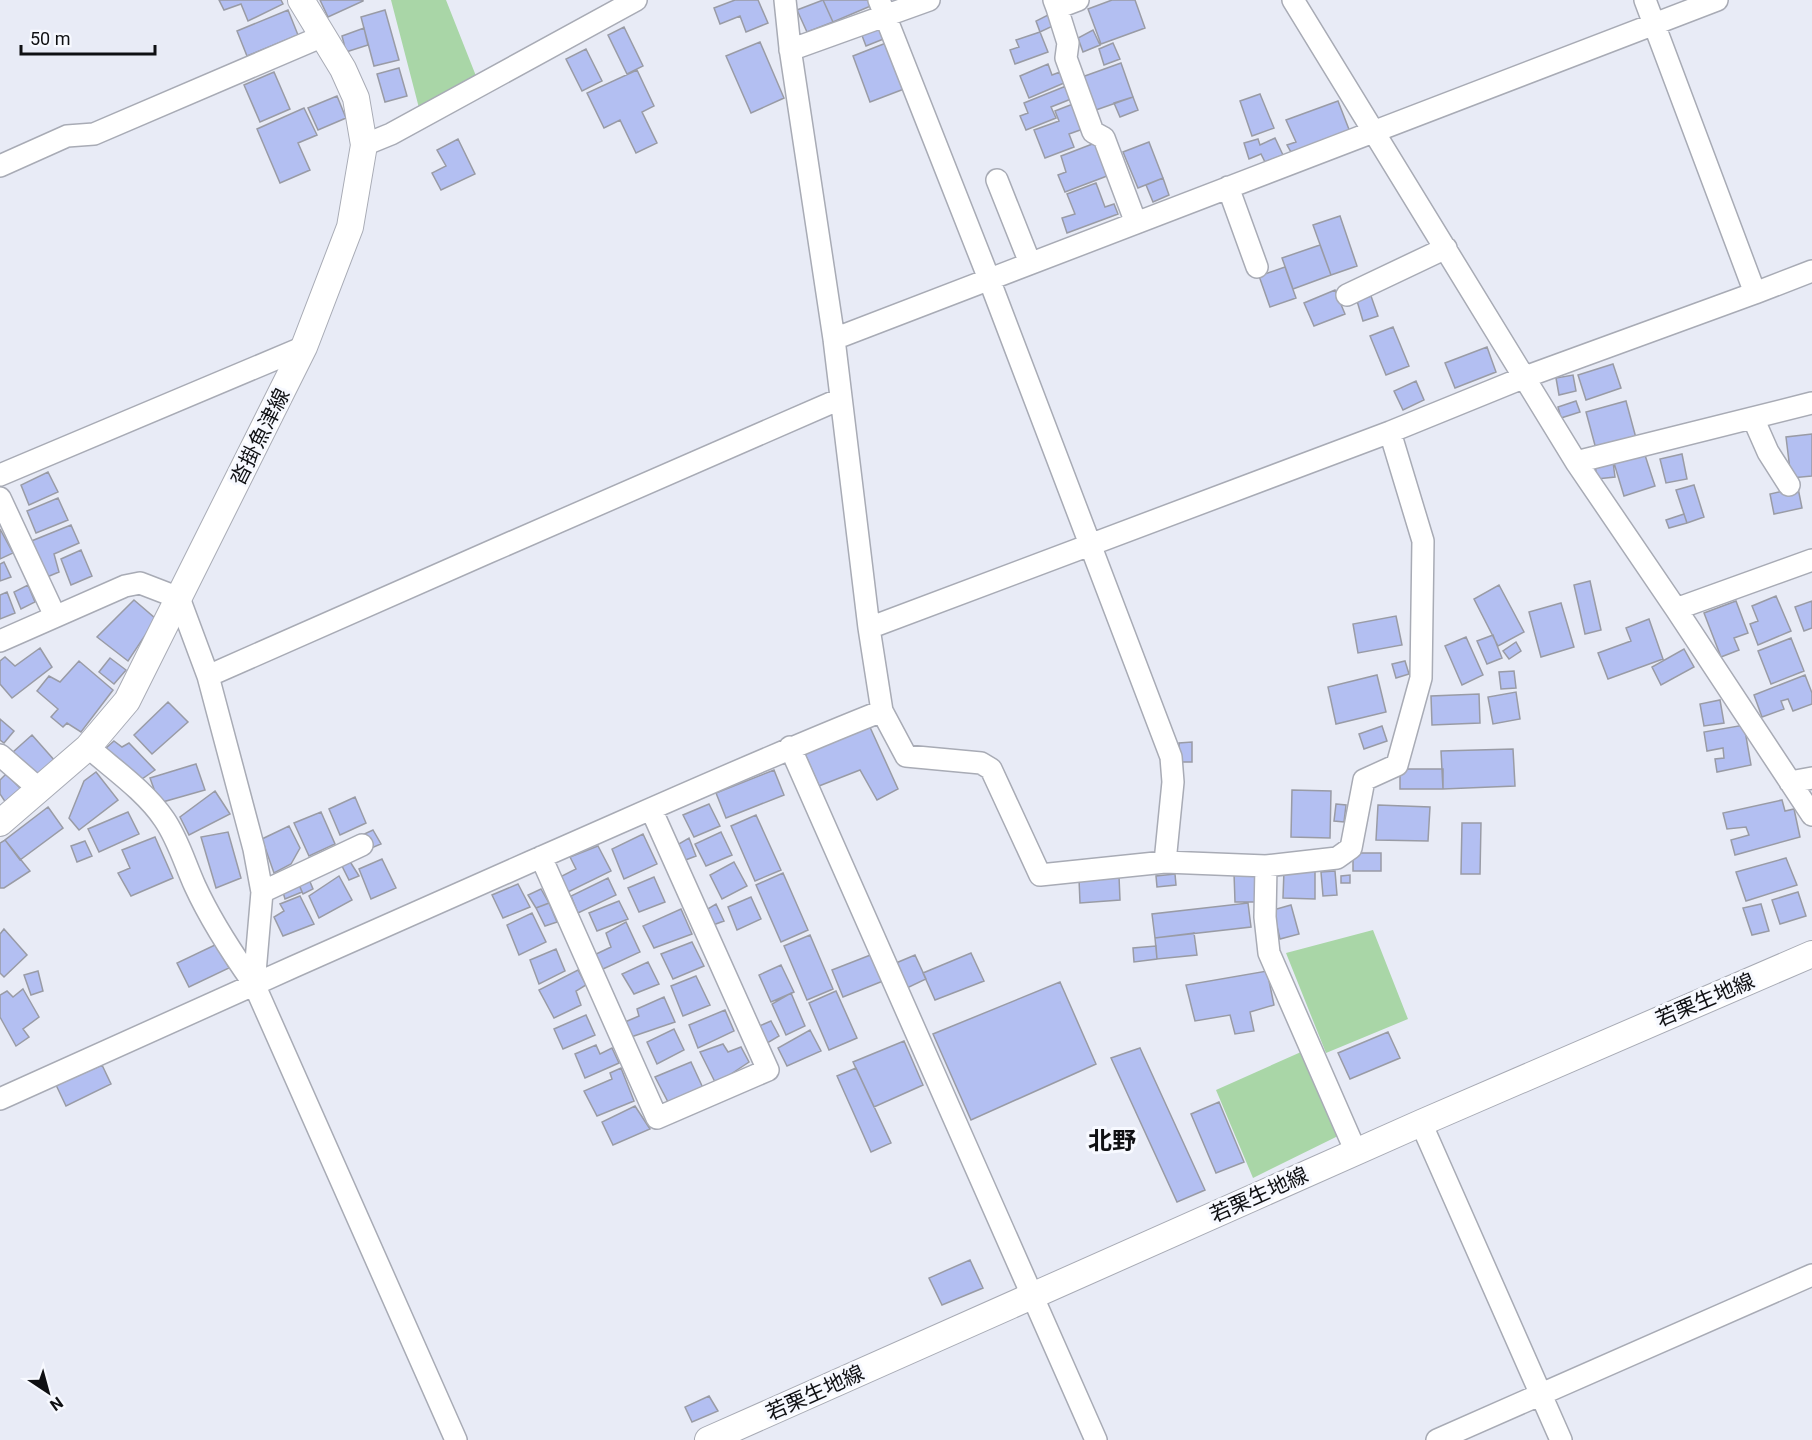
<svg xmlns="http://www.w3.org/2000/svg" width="1812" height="1440" viewBox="0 0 1812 1440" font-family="Roboto,'Noto Sans JP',sans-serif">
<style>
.green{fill:#a9d6a7}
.building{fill:#b3bff2;stroke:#999ba5;stroke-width:1.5}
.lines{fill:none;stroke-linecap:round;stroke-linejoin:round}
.minor-casing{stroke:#a8abb5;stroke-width:24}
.major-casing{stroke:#a8abb5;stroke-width:28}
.minor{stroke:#fff;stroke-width:21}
.major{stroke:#fff;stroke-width:26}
.labels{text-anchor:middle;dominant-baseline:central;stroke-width:6;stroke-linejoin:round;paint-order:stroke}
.street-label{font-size:21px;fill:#0f1013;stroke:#f7f9ff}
.quarter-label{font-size:24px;font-weight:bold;fill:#0f1013;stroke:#f7f9ff}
</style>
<rect width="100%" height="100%" fill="#e8ebf6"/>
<path class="green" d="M391,0H446L476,76L419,108Z
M1373,930L1408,1019L1326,1053L1286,953Z
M1301,1052L1338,1136L1253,1178L1216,1090Z"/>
<path class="building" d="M219,0H281L283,4L248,21L241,4L224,10Z
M320,0H363V1L328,17Z
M735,0H758L768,23L746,32L740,16L720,24L714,8Z
M823,0H872L873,5L833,22Z
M823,0L833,22L807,32L797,10Z
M1112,0H1135L1145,28L1101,44L1088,9Z
M288,10L298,35L247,56L237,31Z
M385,10L399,60L374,66L361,17Z
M1050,14L1055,25L1040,32L1036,21Z
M882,24L886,38L866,46L861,33Z
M624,27L643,66L627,74L608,35Z
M364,28L368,45L346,52L342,36Z
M1093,30L1100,45L1083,52L1078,38Z
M1040,32L1048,52L1015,64L1010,50L1019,47L1016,40Z
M760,42L784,98L751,113L726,56Z
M886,43L904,89L870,102L853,56Z
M1113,43L1120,59L1104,65L1099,49Z
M586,49L602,81L582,91L566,59Z
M1121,63L1133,97L1093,111L1082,77Z
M1048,64L1052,75L1060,72L1064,83L1029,98L1020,76Z
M399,68L407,96L385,102L377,74Z
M637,70L654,106L642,112L657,143L636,153L620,120L604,128L587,93Z
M274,72L290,109L260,122L244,85Z
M1066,86L1071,99L1051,107L1056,118L1026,130L1020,116L1028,113L1024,103Z
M1260,94L1274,128L1252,136L1240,101Z
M337,96L346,118L318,130L308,108Z
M1133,97L1138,110L1120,117L1114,103Z
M1338,101L1350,132L1291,152L1287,145L1296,142L1286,120Z
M1073,104L1083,129L1069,134L1074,147L1045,158L1034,130L1059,121L1055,111Z
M304,108L317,135L298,143L310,170L280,183L257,129Z
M1275,138L1283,155L1265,162L1261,154L1249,159L1244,143L1258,139L1260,145Z
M458,139L475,174L441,190L432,173L446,166L437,150Z
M1149,142L1163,178L1138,188L1123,152Z
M1095,143L1107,176L1065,192L1058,175L1066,172L1061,156Z
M1163,178L1169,195L1153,202L1146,185Z
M1096,183L1105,207L1114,204L1118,214L1067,233L1062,218L1075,214L1067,194Z
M1340,216L1357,266L1331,275L1313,225Z
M1320,245L1331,275L1293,289L1282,258Z
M1285,267L1296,298L1270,307L1259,276Z
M1335,290L1345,314L1314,326L1304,303Z
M1371,296L1378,316L1363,321L1357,301Z
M1393,327L1409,366L1386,375L1370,336Z
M1487,347L1496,372L1455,388L1445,363Z
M1613,364L1621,388L1586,400L1578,375Z
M1573,375L1576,391L1559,395L1556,378Z
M1416,381L1424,400L1403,410L1394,391Z
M1576,401L1580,412L1561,418L1558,407Z
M1626,401L1636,438L1596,449L1586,412Z
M1812,434V476L1791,478L1786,437Z
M1644,452L1655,486L1624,496L1614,463Z
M1682,454L1687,479L1666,483L1660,459Z
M1613,462L1615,477L1597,479L1595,464Z
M48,472L58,492L29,505L21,485Z
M1694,485L1704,517L1687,523L1676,490Z
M1798,488L1802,508L1774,514L1770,494Z
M58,498L68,520L36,533L27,511Z
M1684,514L1687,523L1669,528L1666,520Z
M71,525L79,543L54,554L59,572L47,577L29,542Z
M0,529L13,553L0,559Z
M81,550L92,576L71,585L61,559Z
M4,562L11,577L0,581V564Z
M1590,581L1601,630L1585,634L1574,585Z
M28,585L35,602L21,609L14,592Z
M1499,585L1524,632L1498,646L1474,599Z
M7,592L15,613L0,619V595Z
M1776,596L1791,631L1758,645L1750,624L1758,621L1752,606Z
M134,600L156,619L128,661L97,637Z
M1736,601L1748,633L1734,638L1739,650L1721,657L1704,613Z
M1812,601V628L1804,631L1795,607Z
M1561,603L1574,647L1541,657L1529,612Z
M1396,616L1402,645L1358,653L1353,624Z
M1649,619L1663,659L1608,679L1598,653L1631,641L1626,628Z
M1493,635L1502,658L1487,664L1477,641Z
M1466,637L1483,675L1462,685L1445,646Z
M1791,638L1804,671L1771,684L1758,651Z
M1516,642L1521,651L1509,659L1503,651Z
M40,648L52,667L12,698L0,684V661L5,657L15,666Z
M1684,649L1694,667L1661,685L1652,667Z
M110,658L126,670L114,684L99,672Z
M79,661L113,690L81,732L67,723L63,727L51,717L58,709L37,691L49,676L60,682Z
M1405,661L1409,674L1396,678L1392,664Z
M1514,671L1516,688L1501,689L1499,672Z
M1377,675L1386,712L1336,724L1328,687Z
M1805,675L1812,693V704L1793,711L1788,699L1781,701L1784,709L1762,717L1754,695Z
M1516,692L1520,719L1493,724L1488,697Z
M1479,694L1480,723L1432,725L1431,696Z
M1720,700L1724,723L1704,726L1700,704Z
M168,702L188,722L152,754L134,735Z
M0,719L14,731L4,743L0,740Z
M869,725L898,789L877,800L860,770L819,786L805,754Z
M1744,725L1751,765L1717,772L1715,759L1724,758L1723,748L1707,751L1704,732Z
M1382,726L1387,741L1364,749L1359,734Z
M32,735L55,761L36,777L13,752Z
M114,741L122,747L129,743L155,770L139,781L105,749Z
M1192,742V762H1179V743Z
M1513,749L1515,786L1443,789L1441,751Z
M196,764L205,790L159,803L150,778Z
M1400,769H1443V789H1400Z
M774,770L784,795L726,818L716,793Z
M96,772L118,800L79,830L69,818L84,781Z
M6,774L23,791L6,803L0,794V780Z
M1292,790L1331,791L1330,838L1291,837Z
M215,791L230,814L189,835L180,817Z
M355,797L366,823L340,835L329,809Z
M1782,800L1785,811L1794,809L1800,837L1735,855L1731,840L1749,835L1746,827L1727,829L1723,813Z
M709,804L720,826L694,837L683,815Z
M1336,804L1346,805L1344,822L1334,821Z
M1378,805L1430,807L1428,841L1376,840Z
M48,807L63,828L20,860L5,840Z
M128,812L139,834L99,852L88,829Z
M321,812L335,844L309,856L294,823Z
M756,815L781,870L755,881L731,826Z
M1462,823H1481L1480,874H1461Z
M289,826L300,848L291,864L274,873L262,839Z
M373,830L381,844L369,849L362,835Z
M228,832L241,878L216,888L201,837Z
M721,832L732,855L706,866L695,844Z
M643,834L657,864L624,879L612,849Z
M155,837L173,878L131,896L118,873L130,868L122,850Z
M689,838L696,856L683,861L677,845Z
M5,840L30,871L4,888H0V843Z
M85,841L92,856L77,862L71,846Z
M598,846L611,871L568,892L560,877L576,869L570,857Z
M1353,853H1381V871H1353Z
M1786,858L1797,885L1746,901L1736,872Z
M382,859L396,888L371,899L359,869Z
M349,860L359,876L349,880L341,864Z
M734,862L747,886L722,899L710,875Z
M1284,870L1315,871V899L1283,898Z
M1335,871L1337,895L1323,896L1321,872Z
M1255,872L1256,902H1235L1234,873Z
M783,873L808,930L781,942L756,885Z
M1175,874L1176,885L1157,887L1156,876Z
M1350,875V883H1341V876Z
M339,876L352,900L319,918L309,896Z
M1119,876L1120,900L1080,903L1079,879Z
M308,877L313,889L303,894L298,882Z
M654,877L665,902L639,912L628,888Z
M608,878L616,895L578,913L571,896Z
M298,882L302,892L285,899L282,889Z
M518,884L530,907L503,918L492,895Z
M541,889L549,903L536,908L528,895Z
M1798,892L1806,916L1780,924L1772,900Z
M300,896L314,924L283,936L274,917L284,911L280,904Z
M751,897L761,919L737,930L728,907Z
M619,901L628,919L597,931L589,913Z
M549,903L557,922L545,926L536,908Z
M1248,903L1251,927L1155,938L1152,914Z
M716,904L724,921L713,925L706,910Z
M1761,904L1769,931L1752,935L1743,908Z
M1291,905L1299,934L1280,939L1273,910Z
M681,909L692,934L654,948L643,926Z
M532,913L546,942L519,955L507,925Z
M626,922L640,952L603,969L594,955L611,947L606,933Z
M4,929L27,955L4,977L0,973V934Z
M1194,933L1197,955L1157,959L1155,938Z
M810,935L833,989L807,1000L784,946Z
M692,942L704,966L673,979L661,954Z
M217,944L229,968L189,987L177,963Z
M1156,946L1157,959L1134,962L1133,948Z
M556,949L565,971L539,984L530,960Z
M971,953L984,981L935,1000L923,973Z
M873,954L883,981L843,997L832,970Z
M915,955L926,979L907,988L896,963Z
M648,962L659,984L634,994L622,974Z
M781,965L794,992L771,1002L759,975Z
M578,970L586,985L576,991L581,1005L554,1018L539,990Z
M38,971L43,991L31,995L24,975Z
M1267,971L1274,1005L1250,1012L1254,1031L1235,1034L1230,1015L1195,1021L1186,985Z
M696,976L710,1005L683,1016L671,986Z
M1060,982L1096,1064L971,1120L933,1034Z
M23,989L39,1017L23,1029L29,1037L16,1046L0,1017V995L7,991L13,997Z
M836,991L857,1038L829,1050L809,1003Z
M791,993L805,1026L786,1035L772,1004Z
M664,997L675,1022L631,1037L625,1022L639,1016L637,1009Z
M725,1010L734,1031L698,1048L689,1025Z
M586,1015L595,1035L563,1049L554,1029Z
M771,1021L779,1036L764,1045L757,1027Z
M674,1029L684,1050L657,1064L647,1042Z
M810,1030L821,1051L787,1066L778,1048Z
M1388,1032L1400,1058L1350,1079L1338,1053Z
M904,1041L923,1085L874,1107L853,1062Z
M723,1044L728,1052L741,1047L749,1062L716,1084L700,1052Z
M596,1045L600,1054L612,1048L619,1063L585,1078L575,1054Z
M1140,1048L1205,1190L1177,1202L1111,1058Z
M691,1062L703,1088L668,1102L655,1077Z
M102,1065L111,1084L66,1106L56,1085Z
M621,1068L634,1101L597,1116L584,1091L612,1079L610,1073Z
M856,1068L891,1143L871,1152L837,1076Z
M1219,1102L1244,1162L1216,1173L1191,1114Z
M635,1106L650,1129L613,1145L602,1122Z
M970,1260L983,1288L942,1305L929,1278Z
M709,1396L718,1411L692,1422L685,1407Z"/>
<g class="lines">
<defs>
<path id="minor" d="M785,0L790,48L834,339L869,628
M879,0L989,279L1171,757L1173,782L1165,862
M1054,0L1057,8L1078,0
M1293,0L1576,462L1676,609L1812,815
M1057,8L1068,43L1066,58L1093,132L1104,138L1136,223
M790,50L929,0
M364,145L391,134L636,0
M0,166L67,136L94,134L323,36
M997,180L1030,263
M1228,187L1257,267
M1755,293L1812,271
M1347,295L1446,248
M834,339L1717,0
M1753,418L1768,452L1789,485
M1576,462L1812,403
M0,475L304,347
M0,498L55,616
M1676,609L1812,560
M0,641L125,586L140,583L179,598L208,676L254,849L262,892L254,984
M208,676L487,553L840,399
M88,747C113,769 145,791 164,819C178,839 185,864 195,886C211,921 232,953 254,984L456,1440
M790,747L1096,1440
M0,755L38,788
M1790,782L1812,778
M541,857L657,1118L768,1070L651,809
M1266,866L1337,858L1351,848L1364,780L1397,765L1421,678L1423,541L1390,432
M262,892L362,845
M0,1099C176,1019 353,940 530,862C647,811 763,758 882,711
M1421,1123L1561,1440
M1356,1152L1269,953L1265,917L1266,866L1165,862L1040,875L991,769L981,763L906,756L882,711L869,628L1390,432L1525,377L1755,293L1645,0
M1437,1440L1812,1275"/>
<path id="major" d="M0,823L88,747L127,701L304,347L350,227L364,145L356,98L343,69L301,0
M708,1440L1421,1123L1812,954"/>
</defs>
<use href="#minor" class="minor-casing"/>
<use href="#major" class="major-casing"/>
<use href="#minor" class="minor"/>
<use href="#major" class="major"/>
</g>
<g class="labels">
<g class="street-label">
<text transform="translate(260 437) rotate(-63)">沓掛魚津線</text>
<text transform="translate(1705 1000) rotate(-23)">若栗生地線</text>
<text transform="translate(1259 1195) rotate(-24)">若栗生地線</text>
<text transform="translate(815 1393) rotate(-24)">若栗生地線</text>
</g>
<g class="quarter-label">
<text x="1112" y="1141">北野</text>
</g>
</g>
<g transform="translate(48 1392) rotate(144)" stroke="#f7f9ff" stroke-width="4.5" paint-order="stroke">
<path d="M0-4.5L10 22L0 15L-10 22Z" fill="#0f1013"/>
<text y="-9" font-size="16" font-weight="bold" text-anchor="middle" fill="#0f1013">N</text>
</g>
<path d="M21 45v9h134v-9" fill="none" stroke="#0f1013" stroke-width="3"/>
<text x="30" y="45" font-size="18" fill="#0f1013" stroke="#f7f9ff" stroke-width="4.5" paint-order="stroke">50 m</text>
</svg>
